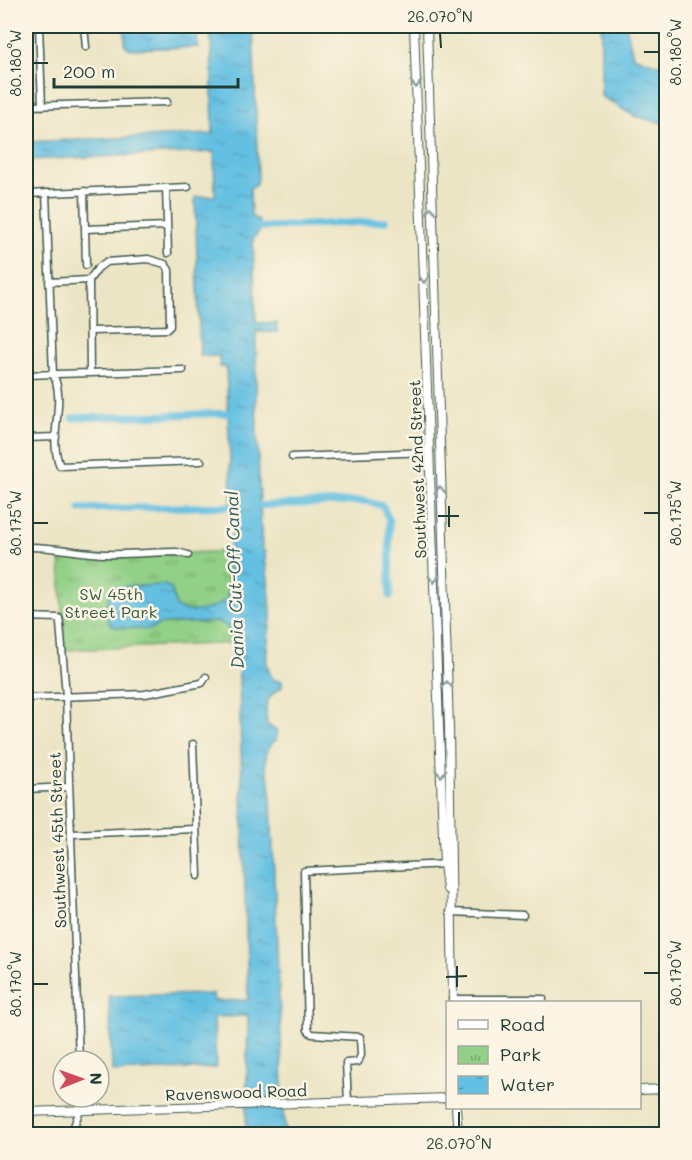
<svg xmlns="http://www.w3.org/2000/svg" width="692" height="1160" font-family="Mali,sans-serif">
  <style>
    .park { fill: url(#park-tufts); stroke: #58865d; stroke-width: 1.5 }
    .water { fill: url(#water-ripples); stroke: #427e8b; stroke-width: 1.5 }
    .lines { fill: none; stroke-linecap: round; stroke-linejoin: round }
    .canal { stroke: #64c0e2; stroke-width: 7 }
    .minor-casing { stroke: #3e564a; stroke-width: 9 }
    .tertiary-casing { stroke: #3e564a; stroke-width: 10 }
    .minor { stroke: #fff; stroke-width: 6 }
    .tertiary { stroke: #fff; stroke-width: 8 }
    .oneway { stroke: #8f9e9a }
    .ticks { fill: none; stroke: #1f3d34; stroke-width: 2 }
    .labels { text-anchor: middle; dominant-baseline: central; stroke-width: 5; stroke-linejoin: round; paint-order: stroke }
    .street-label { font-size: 16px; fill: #1f3d34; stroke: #fcf5e5 }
    .park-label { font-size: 16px; fill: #365a44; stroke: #fcf5e5 }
    .water-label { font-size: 18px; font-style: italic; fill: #305e60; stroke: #fcf5e5 }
    .neatline { fill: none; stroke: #1f3d34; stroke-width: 2 }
    .ticks-label { font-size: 15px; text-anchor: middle; fill: #1f3d34 }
  </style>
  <defs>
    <pattern id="park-tufts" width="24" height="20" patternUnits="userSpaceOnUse" patternTransform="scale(1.5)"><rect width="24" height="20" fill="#91d086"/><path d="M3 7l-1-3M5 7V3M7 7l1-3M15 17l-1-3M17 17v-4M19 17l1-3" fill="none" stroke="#76aa6e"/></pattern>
    <pattern id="water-ripples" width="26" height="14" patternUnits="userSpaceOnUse" patternTransform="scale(1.5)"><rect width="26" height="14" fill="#64c0e2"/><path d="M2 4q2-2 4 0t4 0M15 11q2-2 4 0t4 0" fill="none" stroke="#529db8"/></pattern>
  </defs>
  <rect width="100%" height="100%" fill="#fcf5e5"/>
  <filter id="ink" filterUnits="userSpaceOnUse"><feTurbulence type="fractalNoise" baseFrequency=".0167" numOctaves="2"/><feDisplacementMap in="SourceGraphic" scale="12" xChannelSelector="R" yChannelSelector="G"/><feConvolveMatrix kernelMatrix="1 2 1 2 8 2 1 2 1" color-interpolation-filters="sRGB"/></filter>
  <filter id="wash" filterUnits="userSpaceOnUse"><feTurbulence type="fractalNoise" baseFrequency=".008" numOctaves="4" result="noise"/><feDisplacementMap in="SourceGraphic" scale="24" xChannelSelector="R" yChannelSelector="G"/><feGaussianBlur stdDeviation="1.35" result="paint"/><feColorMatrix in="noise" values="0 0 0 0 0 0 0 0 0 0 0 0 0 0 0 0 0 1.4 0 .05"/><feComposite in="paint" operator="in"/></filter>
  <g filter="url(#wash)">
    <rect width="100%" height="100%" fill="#ece5c5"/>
    <path class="park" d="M235,551L237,643L64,650L60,558Z"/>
    <path class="water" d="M125,26H253L258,179L255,186L250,187L251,216L259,221V232L253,239L256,323H277V332H256V404L262,551H265C266,572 271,595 271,616C270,636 260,663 274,680L282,681V687C264,697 265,706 267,725L278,731L276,740C263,748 264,768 270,781L285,1134H246L248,1016L214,1017L216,1068L112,1072L109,996L213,994L214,1001L248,1000L238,645L226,626L220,622L160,624L149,630L116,627L109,623C104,610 107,599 114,587L165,585L171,588L176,607C191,616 217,609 228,597L230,537L233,534L226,367H220L219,356H200L195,197L215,196L214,152L26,160V142L213,134L211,35H197L198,47L130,49L125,45Z
      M601,26H626L633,56L661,66L666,63V124L634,116L601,96Z"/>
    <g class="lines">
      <path class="canal" d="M251,228L386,221
        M73,418L235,413
        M251,506L365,501L383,506L389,520L390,596
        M80,509L240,506"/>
    </g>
  </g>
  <g filter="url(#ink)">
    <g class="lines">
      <g class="minor-casing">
        <path id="minor" d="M39,26L42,106
          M84,26L86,47
          M26,106L167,102
          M166,188L168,253
          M84,191L86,265
          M46,193L53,374C67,402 47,437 60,466L201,461
          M26,194L188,187
          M85,229L167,226
          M49,282L89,280
          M90,373L89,280L98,268L106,262L148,259L165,264L169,270L170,326L167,329L91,331
          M26,375L183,370
          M26,438L56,437
          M292,457L430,452
          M26,547C53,546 78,553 106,554C129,555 154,552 177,552L188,555
          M26,617L59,618L60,623L66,696L79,1061
          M26,698L145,694L202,683L206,677
          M193,744L198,876
          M26,789L69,787
          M71,834L195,829
          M450,912L523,915
          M452,999H543
          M348,1101L346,1063L358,1062L361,1055L360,1037L312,1034L308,1030L304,871L448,864
          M71,1134L80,1110V1097"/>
      </g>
      <g class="tertiary-casing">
        <path id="tertiary" d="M414,26L444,864L447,889
          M427,26L449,729L453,1002
          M640,1090L666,1089
          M456,1108L458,1134
          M26,1112L448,1098"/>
      </g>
      <use href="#minor" class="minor"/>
      <use href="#tertiary" class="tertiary"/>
    </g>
    <defs><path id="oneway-chevron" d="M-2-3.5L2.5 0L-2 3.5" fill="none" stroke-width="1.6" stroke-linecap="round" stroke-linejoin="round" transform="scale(1.5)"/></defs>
    <g class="oneway">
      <use href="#oneway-chevron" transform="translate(416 84) rotate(87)"/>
      <use href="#oneway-chevron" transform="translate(431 211) rotate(-92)"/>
      <use href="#oneway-chevron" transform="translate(424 279) rotate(88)"/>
      <use href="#oneway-chevron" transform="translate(440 490) rotate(-92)"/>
      <use href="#oneway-chevron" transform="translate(434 579) rotate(88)"/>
      <use href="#oneway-chevron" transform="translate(447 685) rotate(-93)"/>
      <use href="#oneway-chevron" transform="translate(441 773) rotate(88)"/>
    </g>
  </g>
  <path class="ticks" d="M440,33L441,48M644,52H659M33,63H48M449,506V527M644,513H659M438,516H459M33,523H48M457,966V987M644,973H659M446,977L467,976M33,984H48M459,1112V1127"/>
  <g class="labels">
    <g class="street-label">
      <text transform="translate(417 469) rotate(-92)">Southwest 42nd Street</text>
      <text transform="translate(57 840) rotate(-92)">Southwest 45th Street</text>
      <text transform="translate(236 1092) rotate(-2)">Ravenswood Road</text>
    </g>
    <g class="park-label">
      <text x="111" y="593">SW 45th<tspan x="111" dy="18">Street Park</tspan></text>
    </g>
    <g class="water-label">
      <text transform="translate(234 580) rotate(-92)">Dania Cut-Off Canal</text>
    </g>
  </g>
  <rect width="692" height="1160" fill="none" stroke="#fcf5e5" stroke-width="66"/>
  <rect x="446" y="1001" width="195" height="108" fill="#fcf5e5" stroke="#a4ab9e" stroke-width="1.5"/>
  <rect x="458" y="1020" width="30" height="9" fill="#ffffff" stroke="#a4ab9e" stroke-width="1.5"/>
  <text x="500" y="1031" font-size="18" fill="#1f3d34">Road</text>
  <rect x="458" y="1046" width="30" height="18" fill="url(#park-tufts)" stroke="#a4ab9e" stroke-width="1.5"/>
  <text x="500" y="1061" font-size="18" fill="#1f3d34">Park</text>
  <rect x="458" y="1076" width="30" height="18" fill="url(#water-ripples)" stroke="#a4ab9e" stroke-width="1.5"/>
  <text x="500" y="1091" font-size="18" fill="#1f3d34">Water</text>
  <g transform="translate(81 1079) rotate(89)"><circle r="28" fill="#fcf5e5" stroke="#a4ab9e" stroke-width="1.5"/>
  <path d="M0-4.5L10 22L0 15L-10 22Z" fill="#d1495b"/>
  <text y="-9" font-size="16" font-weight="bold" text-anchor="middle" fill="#1f3d34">N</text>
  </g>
  <path d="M54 78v9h184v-9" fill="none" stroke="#1f3d34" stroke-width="3"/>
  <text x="63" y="78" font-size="18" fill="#1f3d34" stroke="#fcf5e5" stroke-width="4.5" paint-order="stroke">200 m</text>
  <rect x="33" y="33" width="626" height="1094" class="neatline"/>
  <g class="ticks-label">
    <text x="440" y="22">26.070°N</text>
    <text transform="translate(676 52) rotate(-90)" y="5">80.180°W</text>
    <text transform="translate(16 63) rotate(-90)" y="5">80.180°W</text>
    <text transform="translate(676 513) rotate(-90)" y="5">80.175°W</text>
    <text transform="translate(16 523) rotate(-90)" y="5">80.175°W</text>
    <text transform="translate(676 973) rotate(-90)" y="5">80.170°W</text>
    <text transform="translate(16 984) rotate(-90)" y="5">80.170°W</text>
    <text x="459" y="1149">26.070°N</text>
  </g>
</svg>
